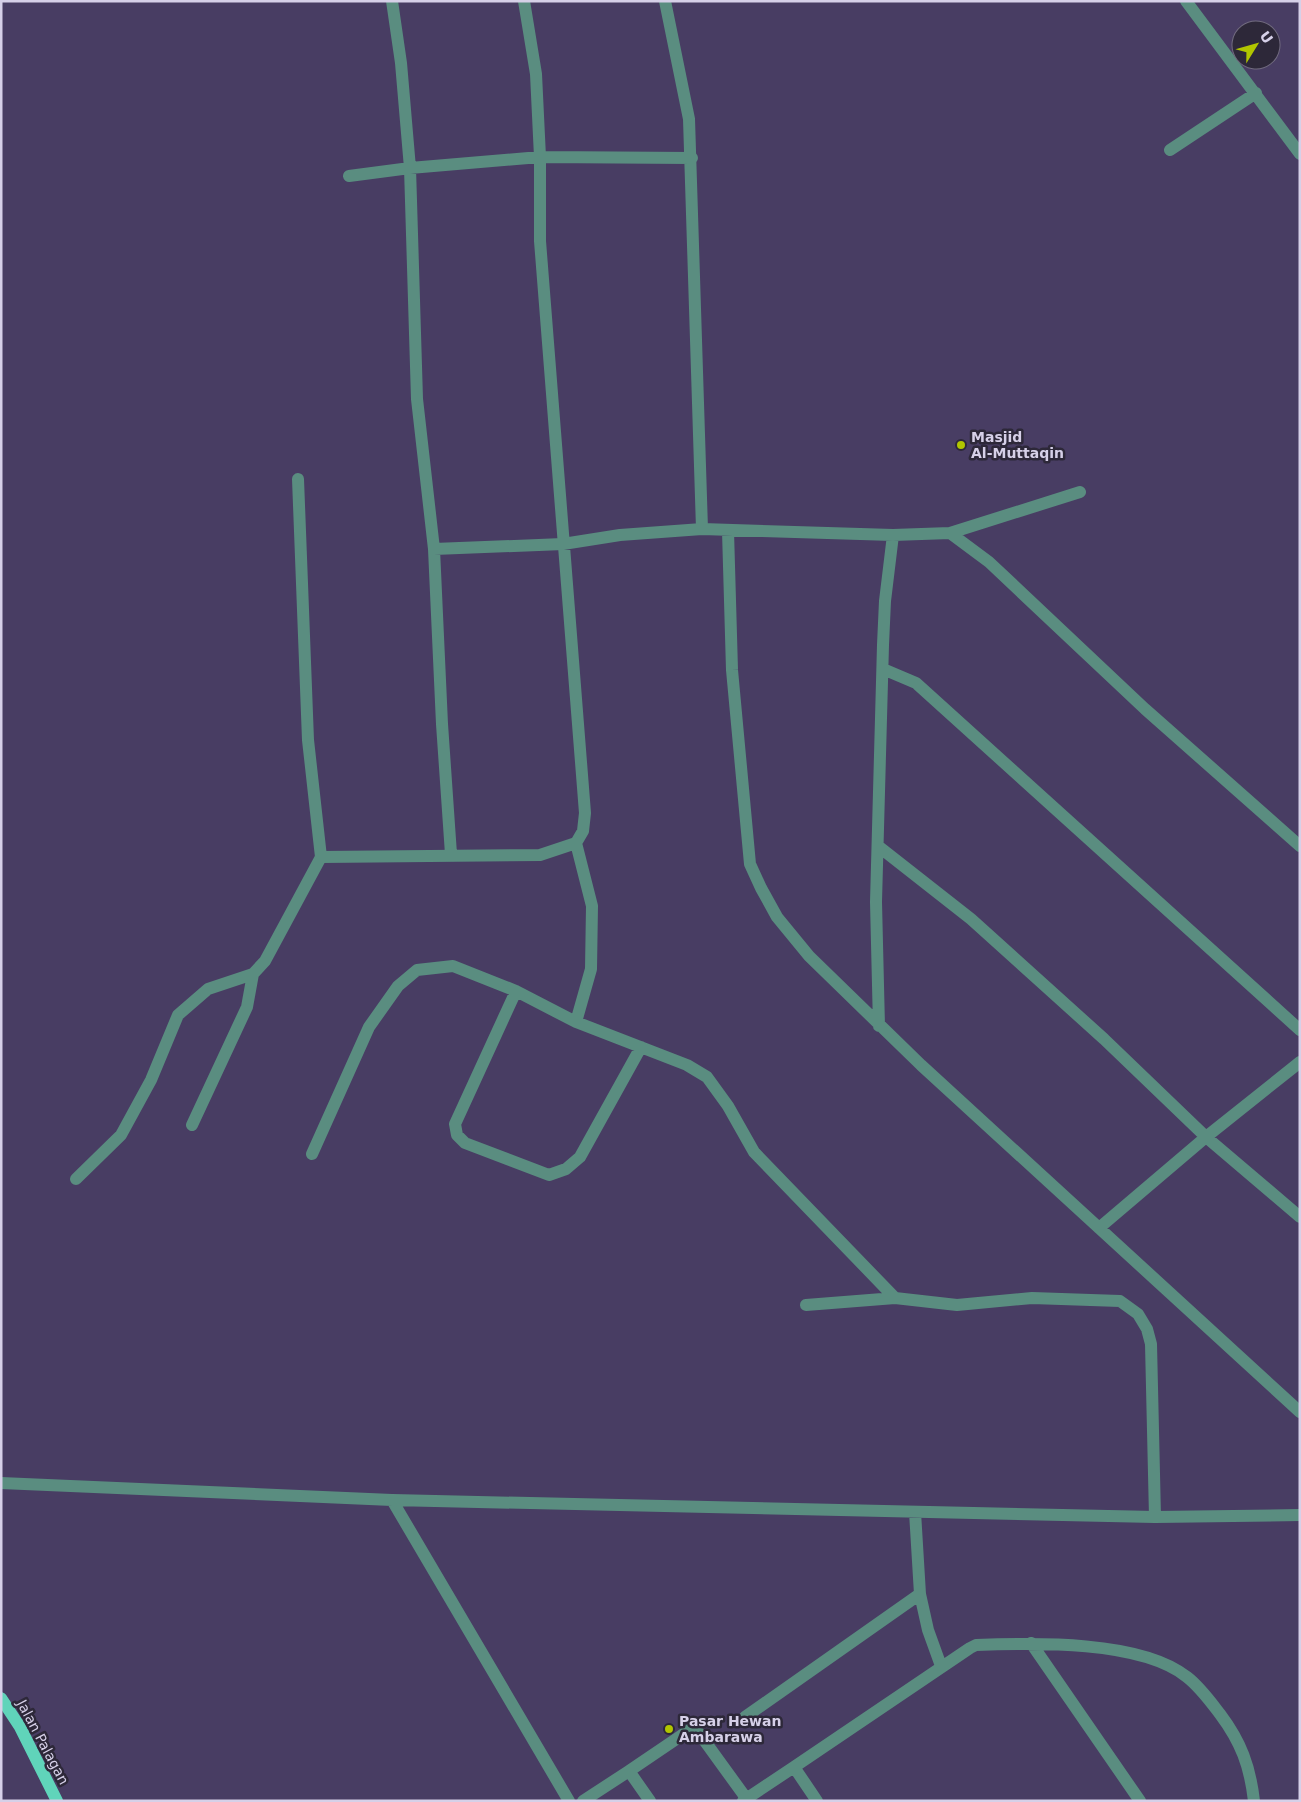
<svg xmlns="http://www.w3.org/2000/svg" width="1301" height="1802" font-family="'DejaVu Sans',sans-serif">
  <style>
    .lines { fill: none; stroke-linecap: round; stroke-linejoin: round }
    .minor { stroke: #5a8d80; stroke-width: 12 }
    .major { stroke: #60d4ba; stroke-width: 12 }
    .poi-dot { fill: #b1c500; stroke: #2d2839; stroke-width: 2 }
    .labels { text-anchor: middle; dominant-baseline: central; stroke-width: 5; stroke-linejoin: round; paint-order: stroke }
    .poi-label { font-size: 14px; font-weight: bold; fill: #d6d0e8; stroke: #2d2839; text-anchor: start }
    .street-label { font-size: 14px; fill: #d6d0e8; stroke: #2d2839 }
  </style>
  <rect width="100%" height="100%" fill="#483d63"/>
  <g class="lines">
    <path class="minor" d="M392,1L401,63L410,168L417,399L434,549L442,724L451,854
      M665,1L689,119L702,529
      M1186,1L1300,154
      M1170,150L1256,93
      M349,176L410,168L540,157L692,158
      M728,531L732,670L750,864L761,888L777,917L809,956L921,1065L1300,1412
      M950,533L1080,492
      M434,549L563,544L620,535L702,529L893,535L950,533L989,562L1145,709L1300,846
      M883,669L916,683L1300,1030
      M878,846L971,919L1104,1039L1206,1137L1300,1217
      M321,857L540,855L576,843L583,831L585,813L540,241V157L536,74L524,1
      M516,991L455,1124L457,1135L465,1143L549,1175L566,1169L580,1157L641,1047
      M576,1022L591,969L592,906L576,843
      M879,1026L876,902L883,645L885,601L893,535
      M192,1125L247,1007L253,974
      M312,1154L369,1027L398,986L417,970L453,966L516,991L576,1022L687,1065L707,1077L728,1106L754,1152L895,1298L957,1305L1032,1298L1120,1301L1138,1314L1147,1329L1151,1344L1155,1517
      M76,1179L121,1135L151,1080L178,1015L208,989L253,974L265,961L321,857L308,740L298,479
      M1099,1228L1206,1137L1300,1062
      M806,1305L895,1298
      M1,1483L392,1500L1155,1517L1300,1515
      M392,1500L569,1801
      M915,1512L920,1594L928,1630L941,1666
      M1031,1643L1140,1801
      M745,1717L920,1594
      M794,1767L970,1648L976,1645C1034,1643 1141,1640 1187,1677C1200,1687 1210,1701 1220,1714C1241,1742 1250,1766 1254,1801
      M629,1771L691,1729H696L746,1798
      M583,1801L629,1771L650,1801
      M743,1801L794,1767L817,1801"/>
    <path class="major" d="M1,1698L20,1727L57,1801"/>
  </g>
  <g class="poi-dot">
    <circle cx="961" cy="445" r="5"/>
    <circle cx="669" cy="1729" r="5"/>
  </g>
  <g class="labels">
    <g class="poi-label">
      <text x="971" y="437">Masjid<tspan x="971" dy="16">Al-Muttaqin</tspan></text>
      <text x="679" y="1721">Pasar Hewan<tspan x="679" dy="16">Ambarawa</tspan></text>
    </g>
    <g class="street-label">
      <text transform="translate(43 1742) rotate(62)">Jalan Palagan</text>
    </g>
  </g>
  <rect width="1301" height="1802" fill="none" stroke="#d6d0e8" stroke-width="5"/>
  <g transform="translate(1256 45) rotate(53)"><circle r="24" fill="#2d2839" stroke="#716b7f"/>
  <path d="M0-4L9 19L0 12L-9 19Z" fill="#b1c500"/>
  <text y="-8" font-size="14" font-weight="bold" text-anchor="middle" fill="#d6d0e8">U</text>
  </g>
</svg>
